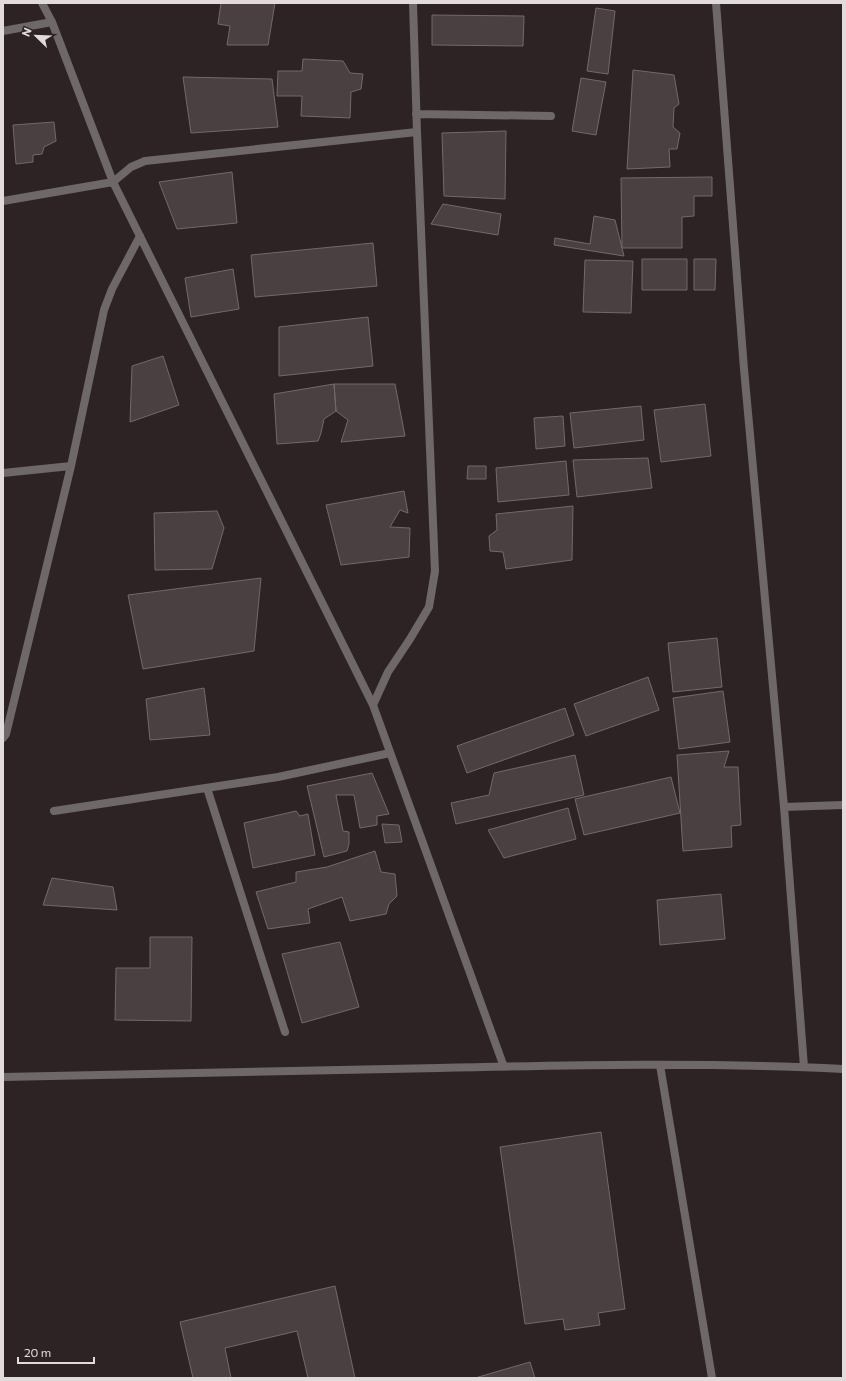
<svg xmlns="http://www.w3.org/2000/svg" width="846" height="1381" font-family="Commissioner,sans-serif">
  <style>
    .building { fill: #4b4041; stroke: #746869 }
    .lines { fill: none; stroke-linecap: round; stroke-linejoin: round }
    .minor { stroke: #6e6869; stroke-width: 8 }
  </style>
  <rect width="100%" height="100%" fill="#2d2325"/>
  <path class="building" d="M221,3H275L268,45H227L230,26L218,24Z
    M596,8L615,11L608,74L587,71Z
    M432,15L524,16L523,46L432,45Z
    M303,59L343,61L350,73L363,74L361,89L351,92L350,118L301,116L302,96H277L278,71H302Z
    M633,70L674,75L679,104L674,108L673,127L680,133L677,149H669L670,167L627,169Z
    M183,77L272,79L278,127L191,133Z
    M581,78L606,82L596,135L572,131Z
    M54,122L56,141L44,147L42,154L33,155V162L16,164L13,125Z
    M506,131L505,199L444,196L442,133Z
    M232,172L237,223L177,229L159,182Z
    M712,177V196H694V216L682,217V248H622L621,178Z
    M443,204L501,214L498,235L431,224Z
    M594,216L615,220L624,256L554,245L555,238L590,244Z
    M373,243L377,286L255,297L251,255Z
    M642,259H687V290H642Z
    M694,259H716L715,290H694Z
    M585,260L633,261L631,313L583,312Z
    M233,269L239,309L191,317L185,278Z
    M368,317L373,366L279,376V327Z
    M163,356L179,405L130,422L132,366Z
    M334,384L336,411L324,419L321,433L318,441L277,444L274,394Z
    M334,384H395L405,436L341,442L348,420L336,411Z
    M705,404L711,456L661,462L654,410Z
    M641,406L644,440L574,448L570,413Z
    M563,416L565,446L536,449L534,418Z
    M648,458L652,488L577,497L573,460Z
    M566,461L569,495L498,502L496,468Z
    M468,466H486V479H467Z
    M404,491L408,513L400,510L390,527L410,528L409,557L341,565L326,505Z
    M573,506L572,560L506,569L503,552L490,551L489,536L497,530L496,514Z
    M217,511L224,528L212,569L155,570L154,513Z
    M261,578L254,651L143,669L128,595Z
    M717,638L722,687L673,692L668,643Z
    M648,677L659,710L586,736L574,704Z
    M204,688L210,735L150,740L146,699Z
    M723,691L730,742L679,749L673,698Z
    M565,708L574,735L467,773L457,746Z
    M729,751L724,767H738L741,825L731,826L732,847L683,851L677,755Z
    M575,755L584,795L456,824L451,803L489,795L494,773Z
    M372,773L389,814L377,816V825L360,828L354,795H336L343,831L349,832V844L347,851L324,857L307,786Z
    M671,777L680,813L584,835L575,799Z
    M568,808L576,839L504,858L488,830Z
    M296,811L300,816L308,814L315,855L253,868L244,823Z
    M382,824L399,825L402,842L385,843Z
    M375,851L381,872L395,874L397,896L389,904L386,914L350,921L342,897L308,909L310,923L268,929L256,892L296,882V872L327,867Z
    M52,878L113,887L117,910L43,905Z
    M721,894L725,939L660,945L657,900Z
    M150,937H192L191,1021L115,1020L116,968H150Z
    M340,942L359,1007L302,1023L282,954Z
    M601,1132L625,1309L598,1313L600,1325L565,1330L563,1319L525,1324L500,1147Z
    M335,1286L355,1378H308L297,1331L225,1348L231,1378H193L180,1322Z
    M530,1362L535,1378H475Z"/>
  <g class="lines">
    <path class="minor" d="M42,3L52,22L113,182L373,705L504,1067
      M716,3L744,369L784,807L804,1067
      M3,31L52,22
      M416,114L551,116
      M3,201L113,182L131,167L145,161L417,132
      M3,473L71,466
      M373,705L388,672L410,639L429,607L435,571L417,132L413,3
      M3,738L6,734L71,466L104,310L112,289L140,236
      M207,788L285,1032
      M784,807L843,805
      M54,811L278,777L390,753
      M660,1065L712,1378
      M3,1077C148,1074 293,1071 438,1068C573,1065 708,1062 843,1069"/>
  </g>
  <rect width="846" height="1381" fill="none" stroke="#e2dbdc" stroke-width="8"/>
  <g transform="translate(36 36) rotate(293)" stroke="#2d2325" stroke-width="3" paint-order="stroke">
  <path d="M0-3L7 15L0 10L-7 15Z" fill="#e2dbdc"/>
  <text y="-6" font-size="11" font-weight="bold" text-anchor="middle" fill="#e2dbdc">N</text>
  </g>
  <path d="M18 1357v6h76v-6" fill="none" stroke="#e2dbdc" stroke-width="2"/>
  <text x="24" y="1357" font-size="12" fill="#e2dbdc" stroke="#2d2325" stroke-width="3" paint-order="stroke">20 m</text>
</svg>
